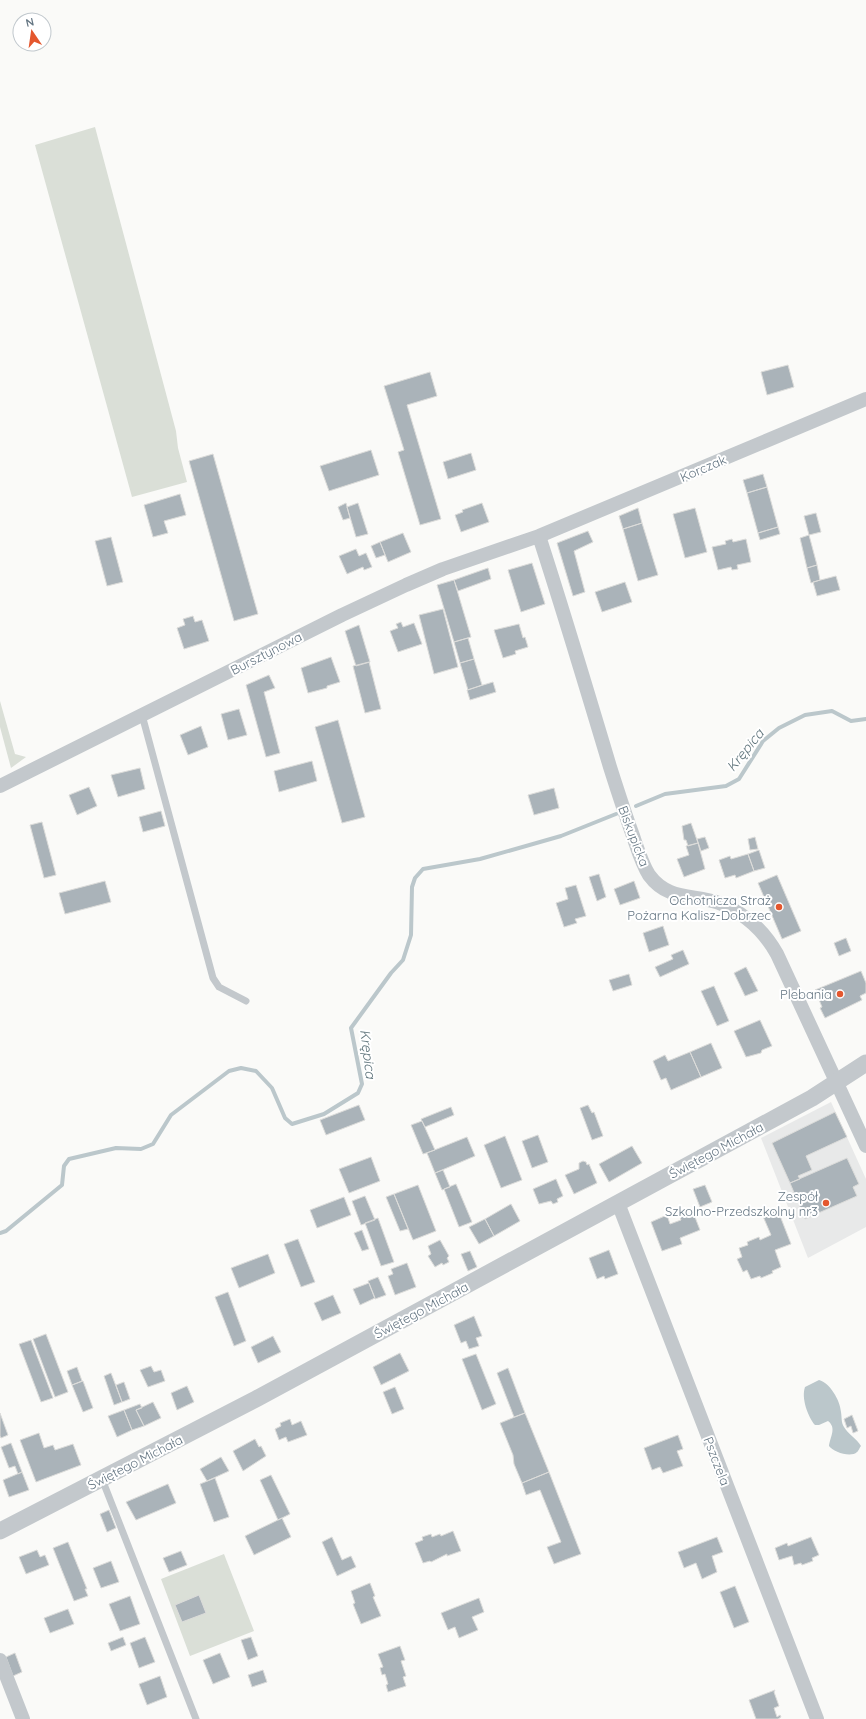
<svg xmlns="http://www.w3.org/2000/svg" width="866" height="1719" font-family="Quicksand,sans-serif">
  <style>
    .built { fill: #e8e9e9 }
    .green { fill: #dadfd7 }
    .water { fill: #bbc7cb }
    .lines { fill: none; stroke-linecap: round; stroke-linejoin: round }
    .stream { stroke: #bbc7cb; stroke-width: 4 }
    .building { fill: #aab3b9; stroke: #dcdcda }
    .service { stroke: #c3c8cc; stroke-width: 7 }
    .minor { stroke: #c3c8cc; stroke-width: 14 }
    .tertiary { stroke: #c3c8cc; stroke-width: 17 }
    .poi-dot { fill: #e4572e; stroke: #fff; stroke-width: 1.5 }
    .labels { text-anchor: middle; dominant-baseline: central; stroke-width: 4; stroke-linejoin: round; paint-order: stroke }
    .street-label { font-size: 13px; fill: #657683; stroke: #fff }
    .poi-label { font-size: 13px; fill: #657683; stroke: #fff; text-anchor: end }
    .water-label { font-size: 14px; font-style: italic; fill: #60757c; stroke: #fff }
  </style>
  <rect width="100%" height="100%" fill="#fafaf8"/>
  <path class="built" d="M831,1102L866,1179V1227L808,1258L761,1138Z"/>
  <path class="green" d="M95,127L176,431L178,448L187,482L132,497L35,145Z
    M0,701L15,754L26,757L11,768L0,727Z
    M224,1554L254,1631L190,1656L161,1579Z"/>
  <path class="water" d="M819,1380C830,1383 840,1400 841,1412C842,1418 841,1422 844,1427C848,1434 857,1439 861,1446C860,1447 858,1452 857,1452C851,1458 833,1452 829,1446C830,1437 837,1428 828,1421L819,1425H815C808,1417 801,1398 805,1387Z"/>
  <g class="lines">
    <path class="stream" d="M636,806L665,794L726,786L739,779L763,741L779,728L805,715L832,711L851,721L866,719
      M0,1233L6,1231L62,1185L64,1166L69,1159L116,1148L141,1149L153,1144L171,1115L229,1071L241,1068L256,1071L272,1088L285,1118L292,1124L324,1114L358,1093L362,1084L351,1028L391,973L403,960L411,935L412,887L415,878L423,869L480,859L561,836L616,814"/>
  </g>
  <path class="building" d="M788,365L794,387L767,395L761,372Z
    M430,372L437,396L407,405L441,519L420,525L398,452L404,450L384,386Z
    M371,450L379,475L329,491L320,466Z
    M471,453L476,470L448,479L443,462Z
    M213,454L258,614L234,621L189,461Z
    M763,474L767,487L747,493L743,480Z
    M767,487L778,527L758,533L747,493Z
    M180,494L186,515L164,521L168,533L153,537L144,505Z
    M346,503L350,518L343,520L338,507Z
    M358,503L368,534L356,537L347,507Z
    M482,503L489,522L461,532L455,515L463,512L462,510Z
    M638,508L642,523L623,529L619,516Z
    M695,508L707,552L685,558L673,514Z
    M816,513L821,532L809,535L804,516Z
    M642,523L658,575L638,581L623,529Z
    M778,527L780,534L760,540L758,533Z
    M588,531L593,542L574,551L585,592L573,596L557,543Z
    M403,533L411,552L388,562L380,542Z
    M809,535L817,565L807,568L800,538Z
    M111,537L123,582L107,586L95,541Z
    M732,539L733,542L746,539L751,562L737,565L738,569L732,570L731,567L718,570L712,547L726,544L725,541Z
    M380,542L385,555L376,558L371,546Z
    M356,549L359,556L366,553L372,567L364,570L363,567L347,574L339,556Z
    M532,563L545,604L521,612L508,570Z
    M817,565L820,580L811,583L807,568Z
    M488,568L491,579L458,591L454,580Z
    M836,576L840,590L817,596L813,582Z
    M454,580L471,637L454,642L437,585Z
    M625,582L632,602L602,612L595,592Z
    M443,609L458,667L434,674L419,615Z
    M193,616L195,622L202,620L209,641L184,649L177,628L185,625L183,619Z
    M401,622L403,627L414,623L422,644L398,652L390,631L398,628L396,624Z
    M519,624L523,638L525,637L528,647L515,651L516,654L503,658L494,630Z
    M359,625L370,662L356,666L345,631Z
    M468,638L474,659L460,663L454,642Z
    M331,657L340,682L327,686V688L308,693L301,668Z
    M474,659L482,685L468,690L460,663Z
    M369,662L381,709L365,713L353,666Z
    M269,675L275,688L264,692L280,753L266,757L246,685Z
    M493,682L496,692L470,700L467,690Z
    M239,709L247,735L228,740L221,714Z
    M338,720L365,817L342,823L315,727Z
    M201,726L208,747L188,755L180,735Z
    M312,761L317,781L279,792L274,771Z
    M140,768L145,789L118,797L111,775Z
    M89,787L97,806L77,815L69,795Z
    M554,788L559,808L534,815L528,795Z
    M161,811L165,826L143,832L139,817Z
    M42,822L56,875L44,878L30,825Z
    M691,823L698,843L688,846L686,840H684L682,826Z
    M705,837L709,848L701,851L697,839Z
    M755,837L758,849L750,850L748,839Z
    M698,843L705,869L684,877L677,859L689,855L686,846Z
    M759,850L765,868L754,871L748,854Z
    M748,854L754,871L736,878L735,875L725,878L719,860L730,856L731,859Z
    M599,874L606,897L597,901L589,877Z
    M777,875L801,931L782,939L758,883Z
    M105,881L111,902L65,914L59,893Z
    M634,881L640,898L620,905L614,889Z
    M576,885L586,916L575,919L577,923L564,927L556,903L568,899L565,888Z
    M663,926L669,945L649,952L643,933Z
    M846,938L851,951L839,956L834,943Z
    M683,950L689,964L660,977L655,967L673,959L671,955Z
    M746,967L758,991L745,996L734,973Z
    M861,971L866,983V993L860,996L862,1000L825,1018L820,1008L822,1007L815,990Z
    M629,974L632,985L613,991L609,980Z
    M714,986L729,1021L717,1026L701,991Z
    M760,1020L772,1046L762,1050L761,1053L746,1057L734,1031Z
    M711,1043L722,1068L701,1077L690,1052Z
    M690,1052L701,1077L671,1090L666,1078L661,1080L653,1061L665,1055L668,1061Z
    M359,1105L365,1120L326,1135L320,1120Z
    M588,1105L592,1113L594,1112L603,1136L592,1140L580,1108Z
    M451,1107L454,1115L425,1127L421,1119Z
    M835,1112L847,1137L806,1156L812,1170L798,1176L800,1179L790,1183L772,1143Z
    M422,1121L435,1150L423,1154L411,1125Z
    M538,1135L548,1162L532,1168L522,1141Z
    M505,1136L522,1180L501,1188L484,1145Z
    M467,1137L475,1156L435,1173L427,1153Z
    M632,1146L642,1163L609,1182L599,1164Z
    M371,1157L380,1181L349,1193L339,1169Z
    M847,1158L859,1184L853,1187L857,1196L805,1219L790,1183Z
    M583,1161L586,1162L587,1165L589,1164L597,1183L574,1194L565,1175L579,1169V1163Z
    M443,1170L450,1187L442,1190L435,1173Z
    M556,1179L563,1196L557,1199L558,1202L553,1204L551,1201L539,1204L533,1189Z
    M456,1184L472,1222L459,1227L444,1189Z
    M418,1185L436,1231L413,1240L394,1194Z
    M705,1185L712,1202L700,1207L693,1189Z
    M394,1194L408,1229L400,1231L386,1197Z
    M365,1196L375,1220L361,1225L352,1201Z
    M344,1197L351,1215L317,1228L310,1210Z
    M511,1204L520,1221L494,1236L485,1219Z
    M777,1208L791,1244L775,1250L781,1267L772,1271L773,1273L761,1278L760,1276L751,1279L747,1270L743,1272L737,1259L742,1257L739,1248L748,1245L747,1242L759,1237L760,1240L771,1235L762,1214Z
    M693,1212L700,1230L680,1238L682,1244L662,1251L651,1222L667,1215L670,1224L681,1220L680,1217Z
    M378,1218L394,1262L381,1266L365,1223Z
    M485,1219L494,1236L479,1244L469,1227Z
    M362,1230L369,1249L362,1251L354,1233Z
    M298,1239L315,1282L301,1287L284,1244Z
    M440,1240L449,1256L447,1258L449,1262L443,1265L442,1263L435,1267L428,1256L431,1254L428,1246Z
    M609,1250L618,1274L605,1279L604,1276L597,1279L589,1258Z
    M470,1251L477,1267L468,1271L461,1254Z
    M268,1254L275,1273L239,1288L231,1268Z
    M407,1263L416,1287L395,1295L388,1276L393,1274L391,1269Z
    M378,1277L386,1295L375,1299L368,1281Z
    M369,1283L375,1298L360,1305L353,1289Z
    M228,1292L246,1341L234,1346L215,1297Z
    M333,1295L341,1313L322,1321L314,1303Z
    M474,1316L482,1336L476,1338L479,1346L469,1349L466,1341L461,1343L454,1325Z
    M46,1334L68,1392L55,1397L33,1339Z
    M273,1336L281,1352L258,1363L251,1347Z
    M31,1340L53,1398L41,1402L19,1344Z
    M400,1353L409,1371L381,1385L373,1367Z
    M476,1354L496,1404L482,1410L462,1359Z
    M151,1366L154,1372L161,1370L165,1381L148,1387L140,1370Z
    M77,1367L82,1381L72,1385L67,1371Z
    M508,1368L525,1413L514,1417L497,1373Z
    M111,1373L122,1402L114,1405L104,1376Z
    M83,1381L93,1408L83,1412L72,1385Z
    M124,1382L130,1399L122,1402L116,1385Z
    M187,1386L194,1402L177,1410L171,1393Z
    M395,1387L404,1409L392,1414L383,1392Z
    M153,1402L161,1418L144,1426L136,1410Z
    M140,1404L142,1408L136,1410L144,1426L132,1430L124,1410Z
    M124,1410L132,1430L117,1437L108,1416Z
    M0,1413L8,1435L1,1438L0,1436Z
    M525,1413L549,1472L522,1483L514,1464L513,1455L500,1423Z
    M852,1415L858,1431L853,1433L851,1426L847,1428L844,1419Z
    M290,1419L292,1425L301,1421L307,1435L288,1442L286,1437L279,1440L275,1429L281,1426L280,1423Z
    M39,1433L44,1448L53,1445L55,1450L73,1444L81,1465L36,1482L20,1440Z
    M678,1435L683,1449L677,1451L683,1466L663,1473L660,1467L652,1470L644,1448Z
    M255,1439L259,1447L261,1446L266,1456L243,1471L233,1451Z
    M11,1443L22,1472L18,1474L15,1466L9,1468L1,1447Z
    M221,1457L229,1471L207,1481L200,1469Z
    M22,1472L29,1490L9,1497L3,1480Z
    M549,1472L581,1554L554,1564L547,1547L561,1542L540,1490L526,1495L522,1483Z
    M271,1475L290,1514L278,1520L260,1480Z
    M215,1478L229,1517L214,1522L200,1484Z
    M168,1484L176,1503L136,1520L126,1502Z
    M109,1510L116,1528L107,1532L100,1514Z
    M282,1518L291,1537L254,1555L245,1536Z
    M453,1531L461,1551L447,1556V1554L431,1562L430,1561L423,1563L415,1543L423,1540L422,1537L431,1534L432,1537L440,1534L441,1536Z
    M332,1537L342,1560L351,1556L356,1567L337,1576L322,1542Z
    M717,1537L723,1552L712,1556L717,1572L702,1579L696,1563L684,1568L678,1552Z
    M811,1537L819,1555L812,1558L813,1561L802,1565L801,1563L794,1565L792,1556L779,1560L775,1548L787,1543L788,1546Z
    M68,1542L87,1589H85L88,1596L74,1601L53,1548Z
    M37,1550L40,1557L45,1555L49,1565L26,1574L19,1557Z
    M181,1551L187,1565L169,1572L163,1558Z
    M111,1561L119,1582L101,1588L93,1568Z
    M370,1583L375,1596L373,1597L381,1616L361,1624L353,1604L355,1603L351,1591Z
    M735,1586L749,1622L734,1628L720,1592Z
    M199,1595L206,1613L182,1622L175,1605Z
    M130,1596L140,1624L120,1631L109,1604Z
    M479,1598L484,1612L472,1617L478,1630L459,1638L455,1627L448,1630L441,1613Z
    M68,1609L74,1624L50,1633L44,1618Z
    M123,1637L126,1645L111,1651L108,1643Z
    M145,1637L155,1662L139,1668L130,1643Z
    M251,1637L258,1656L248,1660L241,1640Z
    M400,1646L405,1660L401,1661L406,1676L403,1677L406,1686L388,1692L386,1685L388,1684L385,1674L382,1675L380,1668L383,1667L378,1654Z
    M15,1653L22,1672L13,1676L6,1657Z
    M220,1653L230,1677L213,1684L203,1660Z
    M263,1670L267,1682L252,1687L248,1675Z
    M160,1676L167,1697L147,1705L139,1684Z
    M775,1690L774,1692L779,1706L774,1708L777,1717L780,1715L781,1717L778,1719H756L749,1700Z"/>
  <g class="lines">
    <path class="service" d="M142,715L213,978L219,987L246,1001
      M102,1479L196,1719"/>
    <path class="minor" d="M539,536C564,613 587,690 610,767C617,789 624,811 632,833C637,847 641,862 649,875C668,901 693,894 719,903C745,913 764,931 777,954L866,1146
      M0,786L342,615L406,585L443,569L539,536L866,399
      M618,1203L817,1719
      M0,1660L23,1719"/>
    <path class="tertiary" d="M0,1531L256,1399L777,1117L812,1098L866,1063"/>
  </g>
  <g class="poi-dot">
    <circle cx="779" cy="907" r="4"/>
    <circle cx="840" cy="994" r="4"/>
    <circle cx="826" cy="1203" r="4"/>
  </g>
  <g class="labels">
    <g class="street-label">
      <text transform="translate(703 468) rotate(-23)">Korczak</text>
      <text transform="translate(266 653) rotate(-27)">Bursztynowa</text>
      <text transform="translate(634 836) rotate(69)">Biskupicka</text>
      <text transform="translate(716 1150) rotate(-28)">Świętego Michała</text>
      <text transform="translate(421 1310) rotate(-28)">Świętego Michała</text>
      <text transform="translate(717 1461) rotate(69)">Pszczela</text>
      <text transform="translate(135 1462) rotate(-27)">Świętego Michała</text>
    </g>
    <g class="poi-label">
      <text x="771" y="900">Ochotnicza Straż<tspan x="771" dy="15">Pożarna Kalisz-Dobrzec</tspan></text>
      <text x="832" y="994">Plebania</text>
      <text x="818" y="1196">Zespół<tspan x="818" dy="15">Szkolno-Przedszkolny nr3</tspan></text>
    </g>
    <g class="water-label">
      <text transform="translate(745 750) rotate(-51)">Krępica</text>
      <text transform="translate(368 1054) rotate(83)">Krępica</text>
    </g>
  </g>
  <g transform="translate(32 32) rotate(347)"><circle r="19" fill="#ffffff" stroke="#c1c8cd"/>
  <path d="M0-3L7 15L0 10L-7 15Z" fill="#e4572e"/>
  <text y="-6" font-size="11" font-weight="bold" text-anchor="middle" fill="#657683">N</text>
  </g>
</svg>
